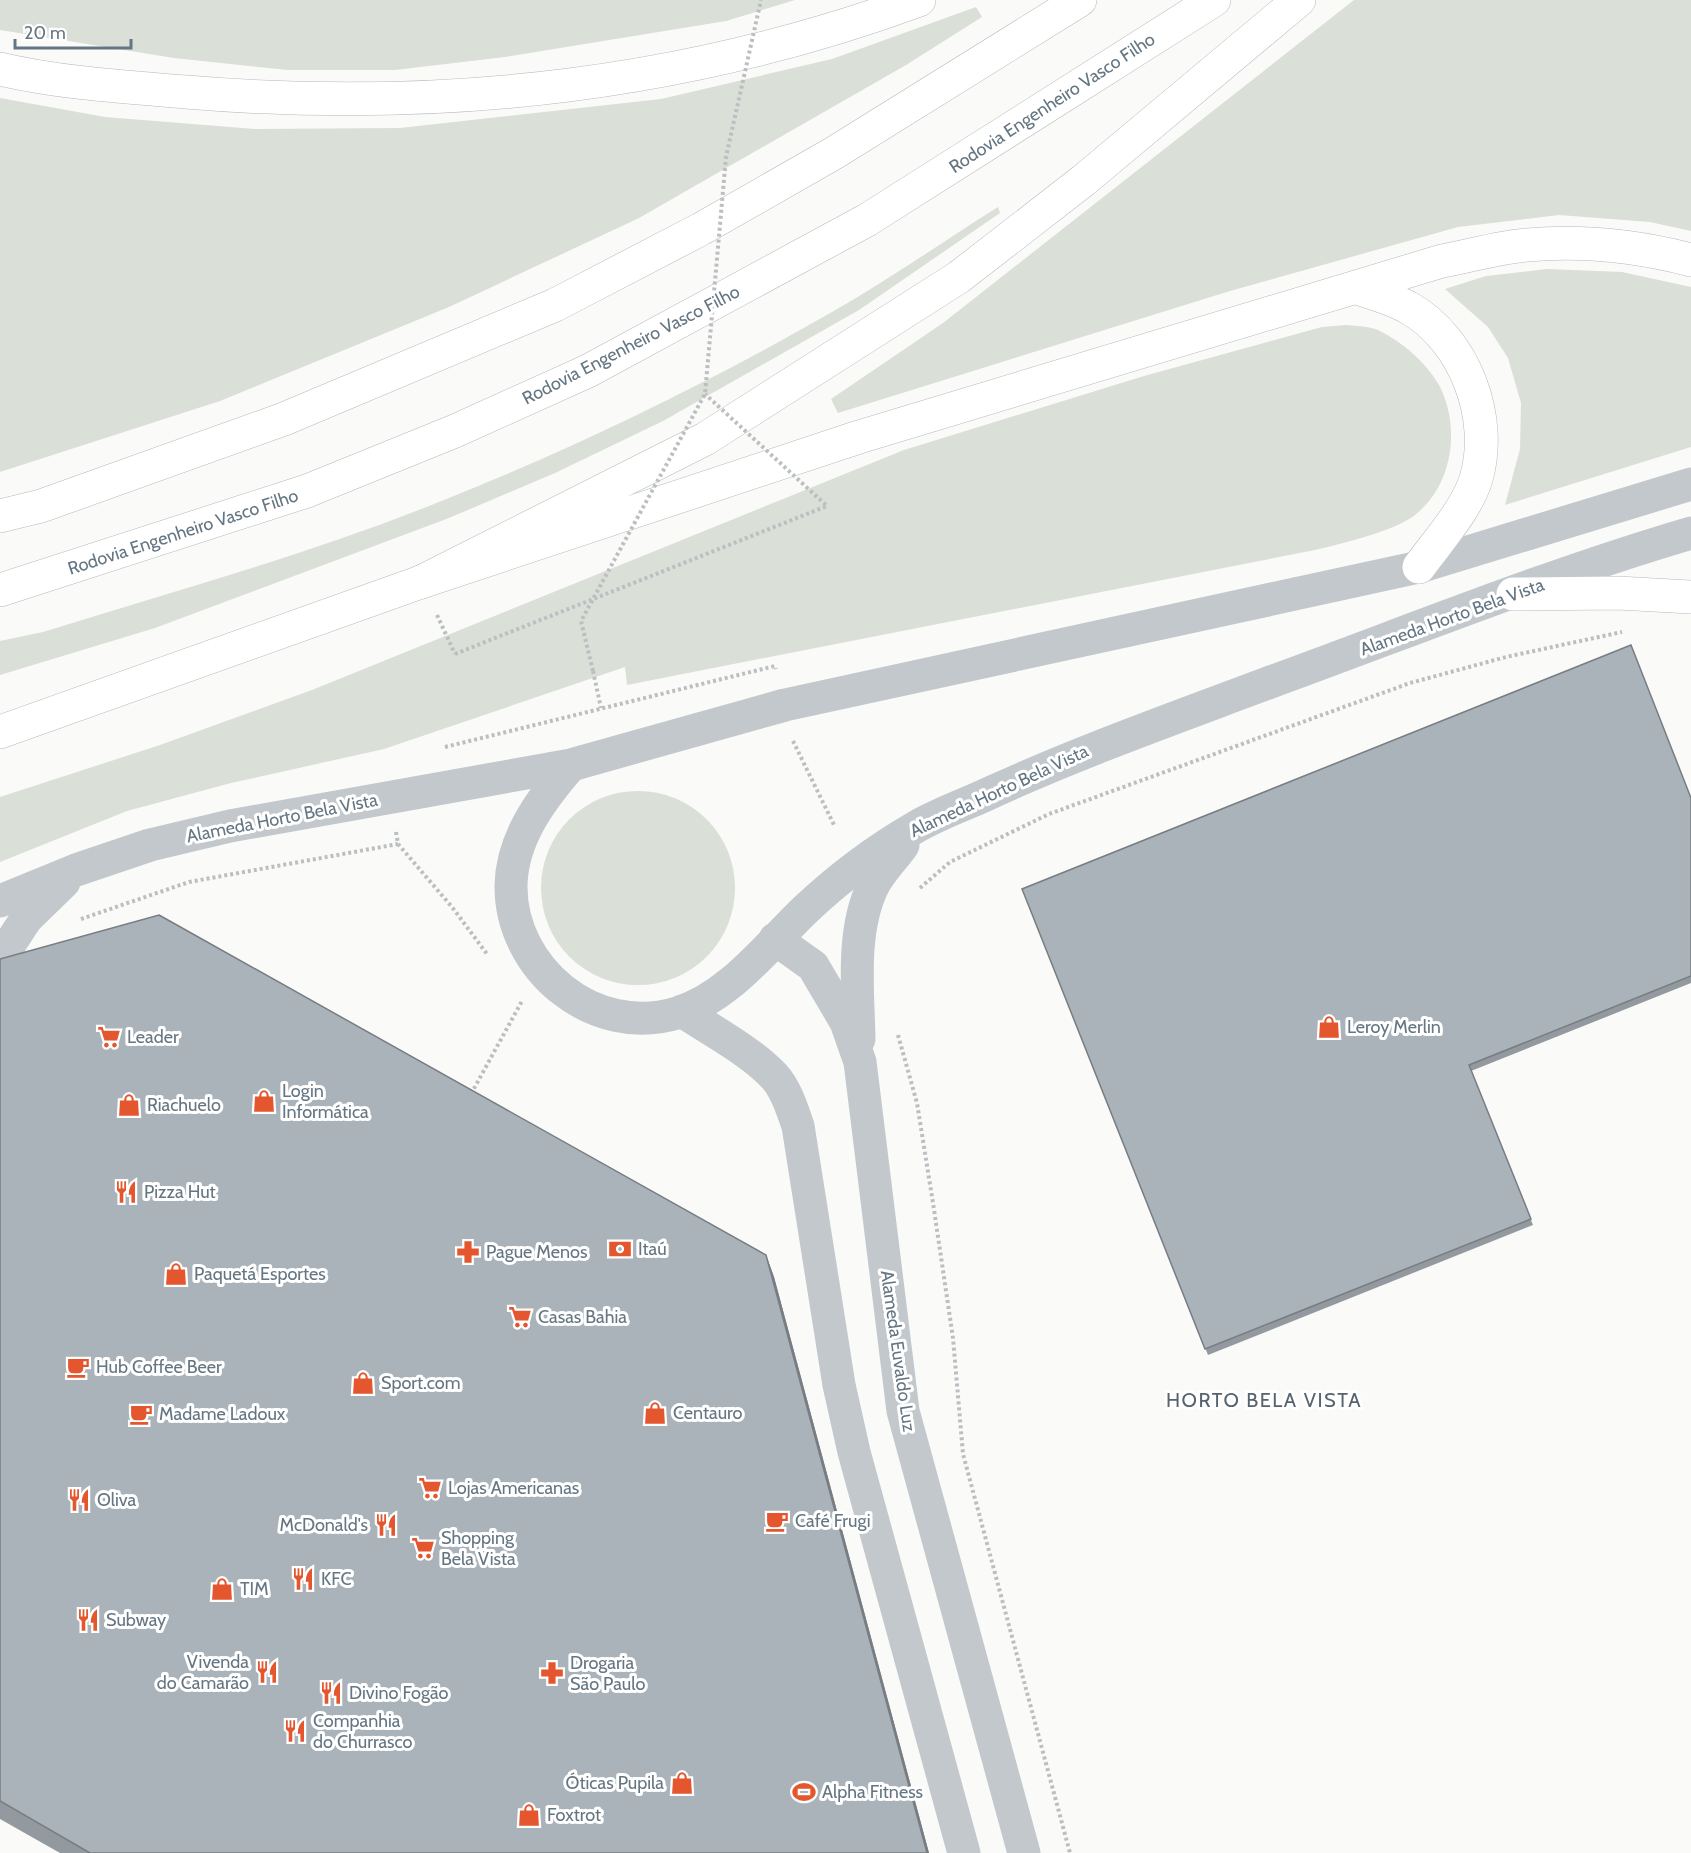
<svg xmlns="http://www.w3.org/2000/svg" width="1691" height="1853" font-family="Cabin,sans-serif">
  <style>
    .green { fill: #dadfd7 }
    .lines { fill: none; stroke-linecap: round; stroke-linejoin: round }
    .major-casing { stroke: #b5babe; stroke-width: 34 }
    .highway-casing { stroke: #b4b9bd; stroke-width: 34 }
    .path { stroke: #bbbfc2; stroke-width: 4; stroke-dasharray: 3 3; stroke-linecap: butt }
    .minor { stroke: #c3c8cc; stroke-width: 33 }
    .major { stroke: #fff; stroke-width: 33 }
    .highway { stroke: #fff; stroke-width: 33 }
    .path-bridge { stroke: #bbbfc2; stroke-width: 4; stroke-dasharray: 3 3; stroke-linecap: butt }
    .wall { fill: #929a9f }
    .shaded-wall { fill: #777d82 }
    .building { fill: #aab3b9; stroke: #777d82; stroke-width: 1.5 }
    .labels { text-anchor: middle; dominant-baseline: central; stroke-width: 6; stroke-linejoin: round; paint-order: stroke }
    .street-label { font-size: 18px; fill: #657683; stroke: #fff }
    .poi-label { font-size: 18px; fill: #657683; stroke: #fff; text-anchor: start }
    .neighbourhood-label { font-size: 20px; letter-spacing: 1.5px; fill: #57646e; stroke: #fff }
  </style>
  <rect width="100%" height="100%" fill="#fafaf8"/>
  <path class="green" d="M0,0H795L726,21L505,57L395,70H288L174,58L0,30Z
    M1354,0H1691V231L1650,222L1559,215L1458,227L1230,291L838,413L831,399L943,323Z
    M976,7L982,17L906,65L639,218L449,307L220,401L0,472V98L105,117L255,129L400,128L661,99L832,59Z
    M998,207L1000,213L859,310L663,421L555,473L449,518L155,628L0,675V641L43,632C177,590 314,553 444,500C584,444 721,377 851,301C901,271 949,238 998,207Z
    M1547,269L1622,272L1691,287V447L1505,505L1520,449L1521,403L1508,358L1488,327L1445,289L1486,276Z
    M1346,325C1356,326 1369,326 1378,330C1402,342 1425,361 1439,385C1461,427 1453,485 1415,515C1395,531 1340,544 1315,550L627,685L625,667L384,749L231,783L127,811L0,862V797L160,745L312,690L904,450L1144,376L1322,327Z
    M541 888a97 97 0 1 1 194 0a97 97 0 1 1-194 0Z"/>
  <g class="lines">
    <g class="major-casing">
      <path id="major" d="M1358,288C1374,294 1394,299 1409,308C1465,340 1494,418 1476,479C1467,509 1437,542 1419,567
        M1513,594L1618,593L1691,597
        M0,732L421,582L859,437L1442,261C1470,256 1499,247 1527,245C1584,240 1637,246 1691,260"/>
    </g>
    <g class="highway-casing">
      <path id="highway" d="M0,69C60,83 125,87 186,92C437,113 682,87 919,0
        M0,516L41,506L284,419L555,305L701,229L834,153L1080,0
        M421,582L705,439L959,277L1084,180L1299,0
        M0,590L307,491L455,431L588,371L867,220L1214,0"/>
    </g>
    <path class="path" d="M437,615L455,654
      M593,671L601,708
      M793,741L835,827
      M445,747L775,666L776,669
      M396,832L398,844L452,907L487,954
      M920,888L950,862L1049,814L1410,683L1506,657L1622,632
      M81,919L189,882L398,844
      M898,1035L917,1103L933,1203L953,1338L963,1454L1070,1853
      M471,1094L522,1001"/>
    <path class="minor" d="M571,765C542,798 512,838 511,885C510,969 594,1038 677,1013C730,997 768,945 806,909C839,878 876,850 916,827C940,813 967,804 992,792C1082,751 1175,718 1268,683C1408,632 1548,575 1691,533
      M0,901L76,870L150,845L230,826L571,765L785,705L1419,567L1691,484
      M775,939L813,966L846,1022L860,1062L903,1411L1024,1853
      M0,959L26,919L64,882
      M682,1011C712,1031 749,1050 774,1076C786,1089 792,1109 798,1126L839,1385L854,1452L964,1853
      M859,1039C858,991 851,931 873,886C880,872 894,858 903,845"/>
    <use href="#major" class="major"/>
    <use href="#highway" class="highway"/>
    <path class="path-bridge" d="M455,654L827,506L705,394
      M593,671L581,621L705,394L726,157L761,0"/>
  </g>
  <path class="wall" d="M1691,798V983L1471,1071L1533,1225L1208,1355L1022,889Z
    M0,959L766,1255L774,1277L929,1853H60L0,1819Z"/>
  <path class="shaded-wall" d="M766,1255L774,1277L929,1853H927Z"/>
  <path class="building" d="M1631,645L1691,798V976L1469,1065L1531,1219L1205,1349L1022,889Z
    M159,915L766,1255L927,1853H90L0,1801V959Z"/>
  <defs>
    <g id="shop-bare" transform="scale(1.8)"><path d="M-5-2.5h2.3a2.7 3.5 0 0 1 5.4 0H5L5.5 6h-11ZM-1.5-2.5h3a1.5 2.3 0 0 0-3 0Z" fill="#e4572e" stroke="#fff" stroke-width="2.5" paint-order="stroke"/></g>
    <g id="supermarket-bare" transform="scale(1.8)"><path d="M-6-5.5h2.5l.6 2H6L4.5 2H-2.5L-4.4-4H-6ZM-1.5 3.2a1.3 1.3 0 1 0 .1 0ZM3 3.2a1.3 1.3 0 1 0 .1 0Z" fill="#e4572e" stroke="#fff" stroke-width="2.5" paint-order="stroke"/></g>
    <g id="restaurant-bare" transform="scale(1.8)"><path d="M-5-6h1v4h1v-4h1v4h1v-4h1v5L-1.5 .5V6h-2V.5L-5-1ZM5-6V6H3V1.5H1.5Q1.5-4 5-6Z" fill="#e4572e" stroke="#fff" stroke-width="2.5" paint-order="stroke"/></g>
    <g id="bank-bare" transform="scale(1.8)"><path d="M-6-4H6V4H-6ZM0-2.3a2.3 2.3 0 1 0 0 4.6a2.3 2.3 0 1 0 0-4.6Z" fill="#e4572e" stroke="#fff" stroke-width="2.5" paint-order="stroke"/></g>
    <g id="pharmacy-bare" transform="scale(1.8)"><path d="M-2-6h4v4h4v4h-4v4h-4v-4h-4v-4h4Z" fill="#e4572e" stroke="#fff" stroke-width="2.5" paint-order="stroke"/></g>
    <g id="cafe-bare" transform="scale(1.8)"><path d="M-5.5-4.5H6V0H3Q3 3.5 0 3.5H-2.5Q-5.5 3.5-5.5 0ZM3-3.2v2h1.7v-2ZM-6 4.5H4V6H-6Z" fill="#e4572e" stroke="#fff" stroke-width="2.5" paint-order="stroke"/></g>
    <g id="stadium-bare" transform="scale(1.8)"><path d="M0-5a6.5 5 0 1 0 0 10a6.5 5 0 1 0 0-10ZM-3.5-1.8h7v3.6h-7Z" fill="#e4572e" stroke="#fff" stroke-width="2.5" paint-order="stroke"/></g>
  </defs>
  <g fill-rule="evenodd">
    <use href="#shop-bare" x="1329" y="1027"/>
    <use href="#supermarket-bare" x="109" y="1037"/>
    <use href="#shop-bare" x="264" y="1101"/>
    <use href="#shop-bare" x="129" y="1105"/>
    <use href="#restaurant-bare" x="126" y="1192"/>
    <use href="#bank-bare" x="620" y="1249"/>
    <use href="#pharmacy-bare" x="468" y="1252"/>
    <use href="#shop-bare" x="176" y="1274"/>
    <use href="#supermarket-bare" x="520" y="1317"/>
    <use href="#cafe-bare" x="78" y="1367"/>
    <use href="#shop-bare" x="363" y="1383"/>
    <use href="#shop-bare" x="655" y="1413"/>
    <use href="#cafe-bare" x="141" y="1414"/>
    <use href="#supermarket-bare" x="430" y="1488"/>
    <use href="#restaurant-bare" x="79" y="1500"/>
    <use href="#cafe-bare" x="777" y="1521"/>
    <use href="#restaurant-bare" x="386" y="1525"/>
    <use href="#supermarket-bare" x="423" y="1548"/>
    <use href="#restaurant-bare" x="303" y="1579"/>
    <use href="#shop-bare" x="222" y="1589"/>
    <use href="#restaurant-bare" x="88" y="1620"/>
    <use href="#restaurant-bare" x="267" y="1672"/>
    <use href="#pharmacy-bare" x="552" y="1673"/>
    <use href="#restaurant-bare" x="331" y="1693"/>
    <use href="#restaurant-bare" x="295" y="1731"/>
    <use href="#shop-bare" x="682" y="1783"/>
    <use href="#stadium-bare" x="804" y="1792"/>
    <use href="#shop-bare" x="529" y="1815"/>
  </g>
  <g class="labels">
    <g class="street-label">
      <text transform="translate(1052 103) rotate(-33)">Rodovia Engenheiro Vasco Filho</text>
      <text transform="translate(631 345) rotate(-27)">Rodovia Engenheiro Vasco Filho</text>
      <text transform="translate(183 532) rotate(-18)">Rodovia Engenheiro Vasco Filho</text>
      <text transform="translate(1452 617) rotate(-20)">Alameda Horto Bela Vista</text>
      <text transform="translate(999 791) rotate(-25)">Alameda Horto Bela Vista</text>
      <text transform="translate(282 818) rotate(-11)">Alameda Horto Bela Vista</text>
      <text transform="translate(898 1351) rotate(82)">Alameda Euvaldo Luz</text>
    </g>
    <g class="poi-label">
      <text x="1347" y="1027">Leroy Merlin</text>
      <text x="127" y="1037">Leader</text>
      <text x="282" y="1091">Login<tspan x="282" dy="21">Informática</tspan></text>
      <text x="147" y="1105">Riachuelo</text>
      <text x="144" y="1192">Pizza Hut</text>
      <text x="638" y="1249">Itaú</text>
      <text x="486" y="1252">Pague Menos</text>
      <text x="194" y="1274">Paquetá Esportes</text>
      <text x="538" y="1317">Casas Bahia</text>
      <text x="96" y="1367">Hub Coffee Beer</text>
      <text x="381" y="1383">Sport.com</text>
      <text x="673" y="1413">Centauro</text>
      <text x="159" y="1414">Madame Ladoux</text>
      <text x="448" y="1488">Lojas Americanas</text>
      <text x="97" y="1500">Oliva</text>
      <text x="795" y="1521">Café Frugi</text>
      <text x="368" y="1525" text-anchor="end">McDonald's</text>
      <text x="441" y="1538">Shopping<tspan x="441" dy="21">Bela Vista</tspan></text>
      <text x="321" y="1579">KFC</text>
      <text x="240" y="1589">TIM</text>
      <text x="106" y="1620">Subway</text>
      <text x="249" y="1662" text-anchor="end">Vivenda<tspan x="249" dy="21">do Camarão</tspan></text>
      <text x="570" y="1663">Drogaria<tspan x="570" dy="21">São Paulo</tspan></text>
      <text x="349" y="1693">Divino Fogão</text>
      <text x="313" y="1721">Companhia<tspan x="313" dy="21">do Churrasco</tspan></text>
      <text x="664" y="1783" text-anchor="end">Óticas Pupila</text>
      <text x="822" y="1792">Alpha Fitness</text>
      <text x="547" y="1815">Foxtrot</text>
    </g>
    <g class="neighbourhood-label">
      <text x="1264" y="1400">HORTO BELA VISTA</text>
    </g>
  </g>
  <path d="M15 39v9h116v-9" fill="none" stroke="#657683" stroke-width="3"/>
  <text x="24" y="39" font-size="18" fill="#657683" stroke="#ffffff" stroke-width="4.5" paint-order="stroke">20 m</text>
</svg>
